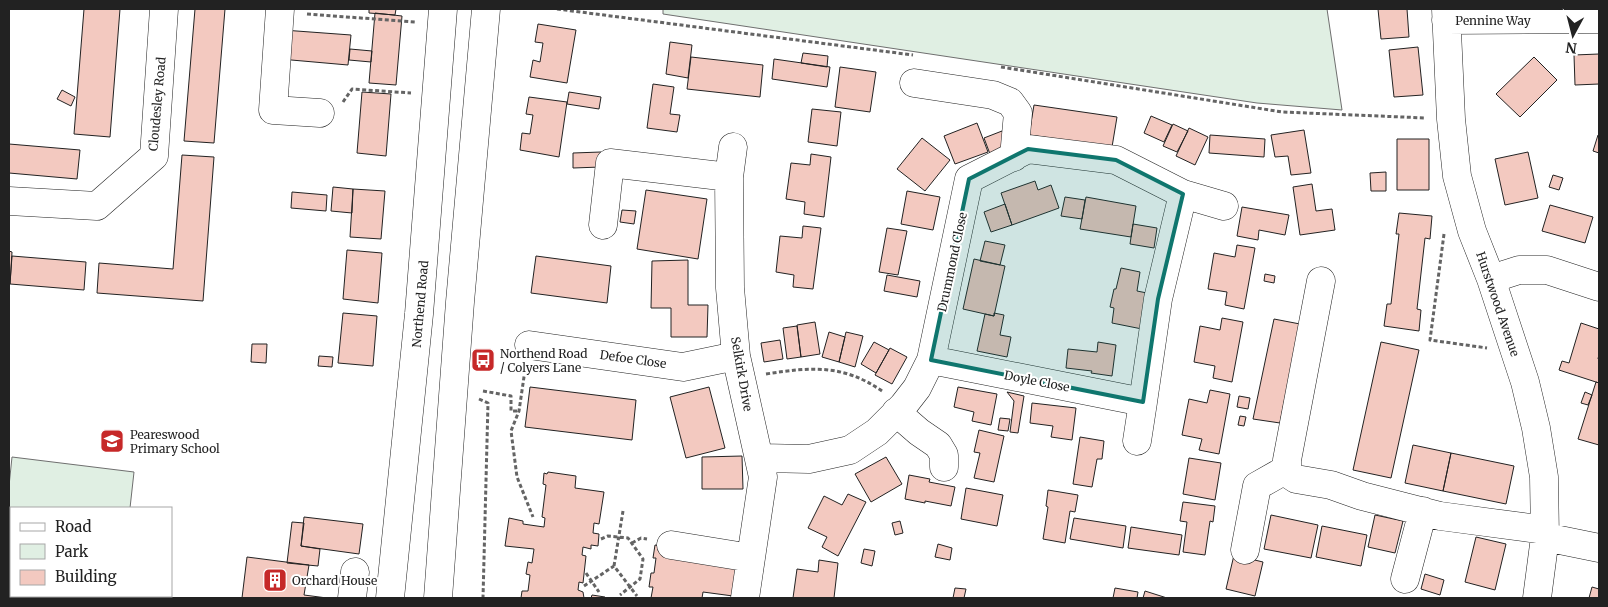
<svg xmlns="http://www.w3.org/2000/svg" width="1608" height="607" font-family="Merriweather,serif">
  <style>
    .green { fill: #e0efe3; stroke: #6f6f6f }
    .building { fill: #f3c9c0; stroke: #222 }
    .lines { fill: none; stroke-linecap: round; stroke-linejoin: round }
    .minor-casing { stroke: #222; stroke-width: 29 }
    .major-casing { stroke: #222; stroke-width: 29 }
    .path { stroke: #646464; stroke-width: 3; stroke-dasharray: 4 2.5; stroke-linecap: butt }
    .minor { stroke: #fff; stroke-width: 28 }
    .major { stroke: #fff; stroke-width: 28 }
    .marked { fill: #0f766e; fill-opacity: 0.2; stroke: #0f766e; stroke-width: 4; stroke-linejoin: round }
    .labels { text-anchor: middle; dominant-baseline: central; stroke-width: 4; stroke-linejoin: round; paint-order: stroke }
    .street-label { font-size: 12px; fill: #222; stroke: #fff }
    .poi-label { font-size: 12px; fill: #222; stroke: #fff; text-anchor: start }
  </style>
  <rect width="100%" height="100%" fill="#fff"/>
  <path class="green" d="M663,9H1327L1342,110L1257,103L663,14Z
    M12,457L134,472L130,508H11V596H120L119,598H9V486Z"/>
  <path class="building" d="M84,9H120L110,137L74,134Z
    M195,9H225L214,143L184,141Z
    M369,9H396L395,15L369,13Z
    M1378,9H1407L1409,37L1381,39Z
    M375,13L402,16L396,85L369,83Z
    M538,24L576,30L567,83L530,77L533,60L540,62L543,43L535,42Z
    M283,30L351,35L348,65L280,59Z
    M670,42L692,45L688,78L666,74Z
    M1418,47L1423,95L1394,97L1389,50Z
    M350,49L372,51L371,62L349,60Z
    M803,53L828,56L827,67L801,63Z
    M1599,54V84L1575,85L1574,55Z
    M691,57L763,65L760,97L687,89Z
    M1534,57L1557,80L1520,117L1496,94Z
    M774,59L830,67L827,87L772,79Z
    M840,67L876,72L870,112L835,107Z
    M653,84L674,87L670,114L680,115L677,132L647,128Z
    M62,90L75,97L71,106L57,99Z
    M362,92L391,94L386,156L357,153Z
    M569,92L601,97L599,109L567,104Z
    M529,97L567,102L559,157L520,150L522,133L530,134L533,115L526,114Z
    M1034,105L1117,117L1112,147L1029,135Z
    M812,109L841,112L837,146L808,142Z
    M1151,116L1172,125L1164,142L1144,133Z
    M977,123L988,152L955,164L944,136Z
    M1173,124L1188,131L1177,152L1163,146Z
    M1189,128L1208,137L1195,165L1176,156Z
    M1304,130L1311,173L1291,175L1288,156L1275,157L1271,135Z
    M1002,131L1008,147L990,154L984,138Z
    M1210,135L1265,139L1264,157L1209,153Z
    M1598,135H1599V153L1593,151Z
    M922,138L950,160L925,191L897,169Z
    M1397,139H1429V190H1397Z
    M9,144L80,150L77,179L9,173Z
    M601,152V167L573,168V153Z
    M1528,152L1538,198L1505,205L1495,159Z
    M811,154L831,157L824,217L804,214L805,202L786,199L791,163L810,165Z
    M182,155L214,157L203,301L97,293L99,263L173,269Z
    M1386,172V191H1371L1370,173Z
    M1553,175L1563,178L1559,190L1549,187Z
    M1035,181L1038,190L1051,185L1059,208L1012,225L1001,193Z
    M1312,184L1316,211L1332,209L1335,230L1300,235L1293,187Z
    M333,187L353,189L352,213L331,211Z
    M353,189L385,191L381,239L350,237Z
    M646,190L707,199L698,259L637,249Z
    M907,191L940,197L933,230L901,224Z
    M292,192L327,195L326,211L291,208Z
    M1065,197L1085,200L1082,219L1061,216Z
    M1086,197L1136,206L1131,237L1080,229Z
    M1005,204L1012,225L991,232L984,212Z
    M1550,205L1593,217L1585,243L1542,231Z
    M1242,207L1289,215L1285,235L1259,230L1258,240L1237,236Z
    M622,210L636,211L634,224L620,222Z
    M1399,213L1432,216L1430,239L1425,238L1417,309L1421,310L1419,331L1384,326L1387,304H1391L1399,234H1396Z
    M1133,224L1157,228L1154,248L1130,244Z
    M803,226L821,228L813,289L793,287L794,275L776,272L780,236L802,238Z
    M887,228L907,231L898,275L879,272Z
    M985,241L1005,245L1000,265L980,261Z
    M1237,245L1255,248L1244,309L1225,305L1227,292L1208,289L1214,253L1235,257Z
    M347,250L382,253L378,303L343,299Z
    M9,251L12,252L10,284H9Z
    M12,256L86,262L84,290L10,284Z
    M536,256L611,266L607,303L531,293Z
    M974,259L1005,266L994,316L963,309Z
    M688,260V305H708L707,337H671V308H651L652,261Z
    M1121,268L1140,272L1137,291L1147,293L1142,329L1112,323L1114,308L1110,307L1114,289H1116Z
    M1265,274L1275,276L1274,283L1264,281Z
    M887,275L920,281L917,297L884,291Z
    M343,313L377,316L373,366L338,363Z
    M994,313L1004,315L1000,335L1011,337L1007,357L977,351L985,314L994,316Z
    M1222,318L1243,322L1232,382L1213,378L1215,366L1194,362L1200,326L1220,330Z
    M1274,319L1300,324L1280,423L1253,419Z
    M815,322L820,354L801,357L797,325Z
    M1581,323L1599,329V354L1598,359H1599V383L1559,370L1562,361L1569,363Z
    M797,326L801,357L787,359L783,328Z
    M829,332L845,337L839,362L822,357Z
    M846,332L863,336L855,367L839,362Z
    M780,340L783,359L764,362L761,343Z
    M874,342L889,350L876,373L861,364Z
    M1098,342L1116,345L1112,376L1091,373L1092,371L1066,368L1068,349L1097,352Z
    M1381,342L1419,350L1391,478L1353,470Z
    M252,344H267L266,363L251,362Z
    M890,348L907,357L892,384L875,375Z
    M319,356L333,357L332,367L318,366Z
    M1596,382L1599,383V445L1578,439Z
    M530,387L636,400L632,440L525,427Z
    M709,387L725,448L686,458L670,397Z
    M958,387L997,394L991,425L972,421L974,412L954,407Z
    M1210,390L1230,394L1219,454L1199,450L1202,439L1182,435L1189,399L1207,403Z
    M1007,392L1024,396L1018,433L1010,432L1014,401Z
    M1585,392L1592,395L1588,405L1581,403Z
    M1239,396L1250,398L1248,409L1237,407Z
    M1032,403L1076,408L1072,440L1051,437L1053,426L1030,423Z
    M1240,416L1246,417L1244,426L1238,425Z
    M1000,418L1010,419L1008,431L998,430Z
    M979,430L1004,436L994,482L974,478L980,453L974,452Z
    M1080,437L1104,441L1102,459H1097L1092,487L1073,484Z
    M1413,445L1451,453L1443,491L1405,483Z
    M1451,453L1514,466L1506,504L1443,491Z
    M742,456L743,489H702V457Z
    M886,457L902,484L871,502L855,474Z
    M1189,458L1221,463L1215,500L1183,494Z
    M548,472L576,476L575,488L604,492L599,524L594,523L593,533L599,534L598,546L591,545V549L583,547L582,555L586,556L583,583L579,582L578,590L583,592L584,598H521L522,591H528L530,575L526,574L528,562L532,563L534,549L505,546L509,518L523,521V524L544,527L545,518L542,517L546,485L543,484L544,473L547,474Z
    M909,475L930,479L929,482L955,487L951,506L925,501V503L905,499Z
    M966,488L1003,495L997,526L961,519Z
    M1048,490L1078,495L1075,512L1070,511L1065,543L1043,539L1048,507L1046,506Z
    M848,494L866,502L838,556L822,547L827,537L808,528L824,496L842,505Z
    M1183,502L1215,506L1213,522L1210,521L1205,555L1183,552L1187,522L1180,521Z
    M1271,515L1318,525L1311,558L1264,549Z
    M1375,515L1403,521L1395,553L1368,547Z
    M304,517L363,524L359,554L301,546Z
    M1074,518L1126,526L1123,548L1070,539Z
    M900,521L903,533L895,535L892,523Z
    M292,522L304,523L301,546L320,549L318,566L287,563Z
    M1322,526L1367,535L1361,566L1316,557Z
    M1131,527L1182,535L1179,555L1128,548Z
    M1476,537L1506,544L1495,590L1465,582Z
    M938,544L952,548L950,560L935,557Z
    M655,545L682,549L736,567L733,596L703,592L702,598H651L653,587H649L651,573H654L656,558H653Z
    M864,549L875,551L872,566L861,563Z
    M1234,555L1263,562L1255,596L1226,589Z
    M247,557L309,565L304,595L327,598H242Z
    M819,560L838,563L834,598H793L797,569L818,572Z
    M1425,574L1444,580L1440,595L1421,589Z
    M1592,587L1599,589V598H1589Z
    M955,588L966,589L964,598H953Z
    M1115,588L1138,592L1137,598H1113Z
    M1145,591L1167,598H1143Z
    M592,595L605,597L604,598H591Z"/>
  <g class="lines">
    <g class="minor-casing">
      <path id="minor" d="M280,9L273,110L320,113
        M1446,9L1451,119L1457,176L1472,231L1491,279L1525,382L1536,428L1544,477L1545,537L1537,598
        M1446,20L1599,19
        M914,83L993,95L1010,102L1018,113L1014,157
        M733,147L729,177L730,288L736,356L763,477L745,598
        M1183,194L1224,206
        M9,201L97,206L154,156L164,9
        M603,225L610,163L729,177
        M1491,279L1519,270H1547L1599,287
        M1321,281L1287,460V469L1290,475L1296,479L1331,485L1362,496L1440,516L1545,530
        M529,345L683,367L736,356
        M896,412L919,432L938,445L944,455V467
        M1137,441L1143,402
        M759,458L809,459L850,450L877,432L903,406L917,388L931,360L969,179L1028,149L1116,160L1183,194L1158,299L1143,402L931,360
        M1545,537L1599,548
        M671,545L751,558
        M1245,550L1257,486L1287,469
        M1405,579L1423,511
        M352,598L355,572"/>
    </g>
    <g class="major-casing">
      <path id="major" d="M390,598L419,314L443,9
        M438,598L460,302L486,9"/>
    </g>
    <path class="path" d="M557,9L913,55
      M307,14L415,22
      M1001,67L1282,112L1426,118
      M343,102L352,89L411,93
      M1444,234L1430,340L1487,348
      M525,370L519,411L511,431L517,477L533,517
      M766,374C811,367 843,364 882,391
      M483,391L511,396V411H519
      M479,399L488,403L483,598
      M601,539L608,536L628,538L643,559L640,579L620,595
      M632,543L641,538L647,539
      M614,566L623,511
      M586,573L599,592
      M584,586L614,566L637,596"/>
    <use href="#minor" class="minor"/>
    <use href="#major" class="major"/>
  </g>
  <path class="marked" d="M1028,149L1116,160L1183,194L1158,299L1143,402L931,360L969,179Z"/>
  <defs>
    <g id="bus-square" transform="scale(1.25)"><rect x="-9" y="-9" width="18" height="18" rx="4" fill="#c62828" stroke="#fff"/><path d="M-5-6H5V4H4V6H2V4H-2V6H-4V4H-5ZM-3.5-4V0h7V-4ZM-3.5 1.2v1.5H-2V1.2ZM2 1.2v1.5H3.5V1.2Z" fill="#fff"/></g>
    <g id="school-square" transform="scale(1.25)"><rect x="-9" y="-9" width="18" height="18" rx="4" fill="#c62828" stroke="#fff"/><path d="M0-5L7-2L0 1L-7-2ZM-4 1L0 2.5L4 1V4Q0 6-4 4Z" fill="#fff"/></g>
    <g id="building-square" transform="scale(1.25)"><rect x="-9" y="-9" width="18" height="18" rx="4" fill="#c62828" stroke="#fff"/><path d="M-4-6H4V6H1V3H-1V6H-4ZM-2.5-4.3h1.7v1.8h-1.7ZM.8-4.3h1.7v1.8H.8ZM-2.5-1h1.7V.8h-1.7ZM.8-1h1.7V.8H.8Z" fill="#fff"/></g>
  </defs>
  <g fill-rule="evenodd">
    <use href="#bus-square" x="483" y="360"/>
    <use href="#school-square" x="112" y="441"/>
    <use href="#building-square" x="275" y="580"/>
  </g>
  <g class="labels">
    <g class="street-label">
      <text x="1493" y="20">Pennine Way</text>
      <text transform="translate(157 104) rotate(-85)">Cloudesley Road</text>
      <text transform="translate(952 262) rotate(-78)">Drummond Close</text>
      <text transform="translate(420 304) rotate(-85)">Northend Road</text>
      <text transform="translate(1498 304) rotate(71)">Hurstwood Avenue</text>
      <text transform="translate(633 359) rotate(8)">Defoe Close</text>
      <text transform="translate(742 374) rotate(80)">Selkirk Drive</text>
      <text transform="translate(1037 381) rotate(11)">Doyle Close</text>
    </g>
    <g class="poi-label">
      <text x="500" y="353">Northend Road<tspan x="500" dy="14">/ Colyers Lane</tspan></text>
      <text x="130" y="434">Peareswood<tspan x="130" dy="14">Primary School</tspan></text>
      <text x="292" y="580">Orchard House</text>
    </g>
  </g>
  <rect width="1608" height="607" fill="none" stroke="#222222" stroke-width="20"/>
  <rect x="10" y="507" width="162" height="90" fill="#ffffff" stroke="#a7a7a7"/>
  <rect x="20" y="523" width="25" height="8" fill="#ffffff" stroke="#a7a7a7"/>
  <text x="55" y="532" font-size="15" fill="#222222">Road</text>
  <rect x="20" y="544" width="25" height="15" fill="#e0efe3" stroke="#a7a7a7"/>
  <text x="55" y="557" font-size="15" fill="#222222">Park</text>
  <rect x="20" y="570" width="25" height="15" fill="#f3c9c0" stroke="#a7a7a7"/>
  <text x="55" y="582" font-size="15" fill="#222222">Building</text>
  <g transform="translate(1573 35) rotate(187)" stroke="#ffffff" stroke-width="4" paint-order="stroke">
  <path d="M0-4L9 19L0 12L-9 19Z" fill="#222222"/>
  <text y="-8" font-size="14" font-weight="bold" text-anchor="middle" fill="#222222">N</text>
  </g>
</svg>
